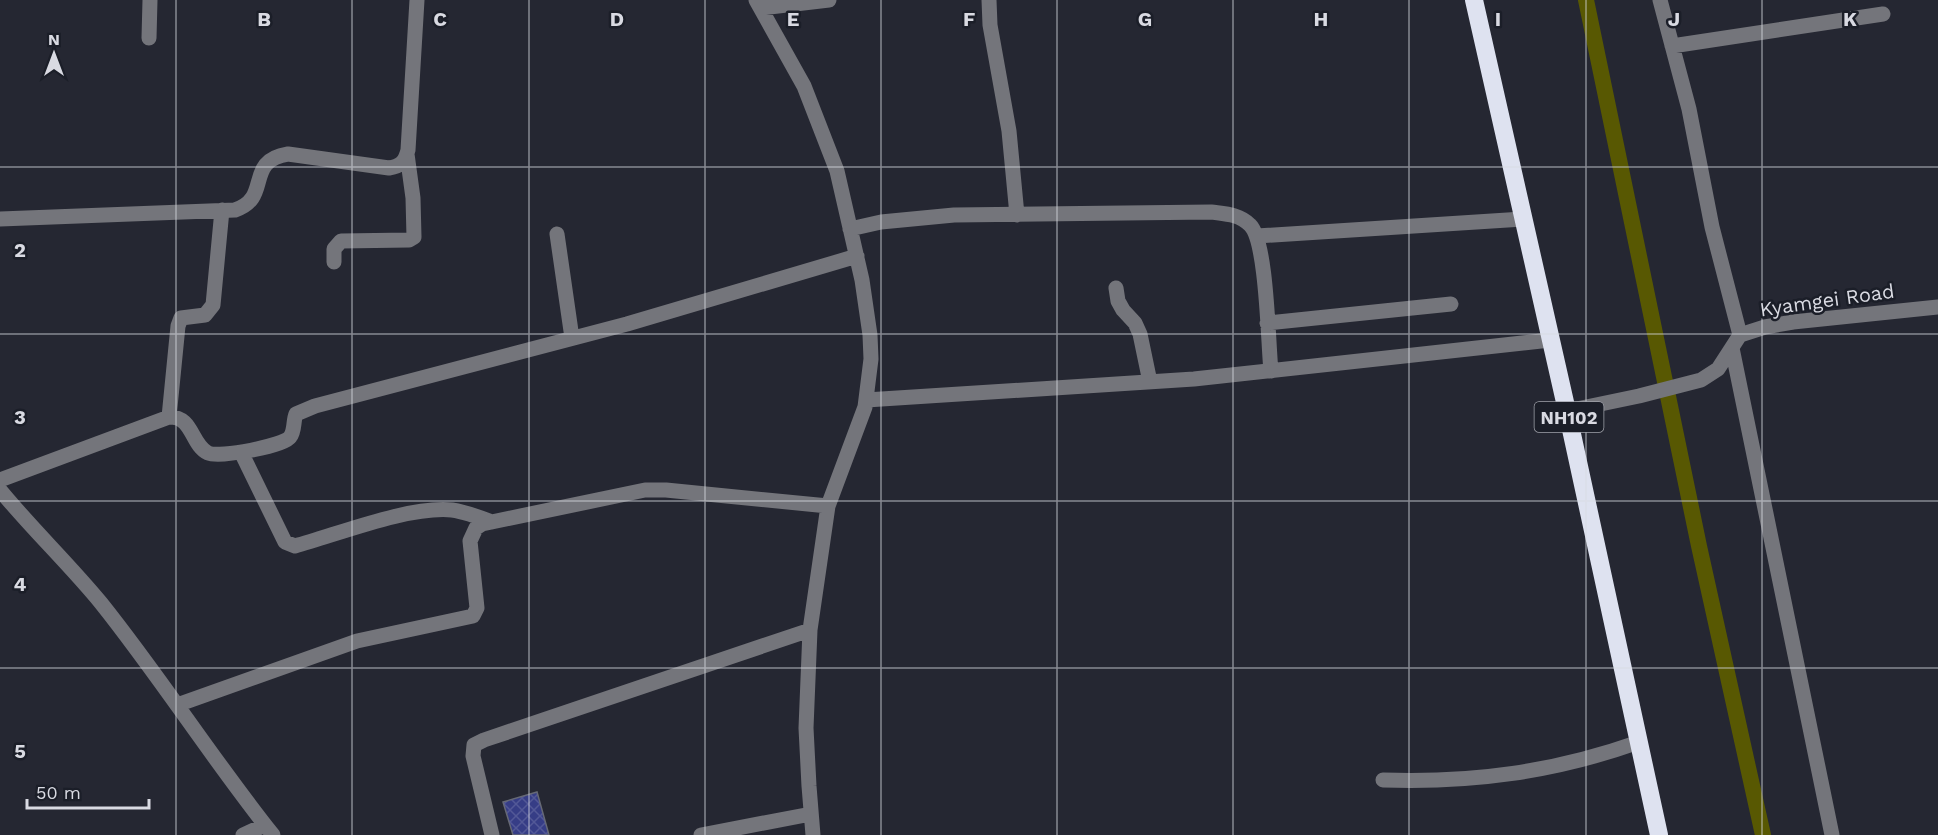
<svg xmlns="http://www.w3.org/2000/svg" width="1938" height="835" font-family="'Work Sans',sans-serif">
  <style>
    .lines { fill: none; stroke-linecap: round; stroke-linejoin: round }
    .canal { stroke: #585802; stroke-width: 16 }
    .building { fill: url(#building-cross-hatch); stroke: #666976; stroke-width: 1.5 }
    .minor { stroke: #74757b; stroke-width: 15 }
    .highway { stroke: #dee2f0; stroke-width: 18 }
    .grid { fill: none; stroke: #d9dae2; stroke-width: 1.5; stroke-opacity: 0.55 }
    .labels { text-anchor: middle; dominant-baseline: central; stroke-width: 5; stroke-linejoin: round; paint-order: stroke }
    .shield { fill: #1b1e28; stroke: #a0a2aa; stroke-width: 1.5 }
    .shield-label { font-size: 18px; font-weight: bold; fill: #d9dae2 }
    .street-label { font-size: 20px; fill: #d9dae2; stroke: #1b1e28 }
    .grid-label { font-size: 20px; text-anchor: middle; font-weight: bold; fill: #d9dae2; stroke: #1b1e28; stroke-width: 5; stroke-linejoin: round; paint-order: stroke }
  </style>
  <defs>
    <pattern id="building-cross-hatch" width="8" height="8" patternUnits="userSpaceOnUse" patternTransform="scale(1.5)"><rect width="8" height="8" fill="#363d86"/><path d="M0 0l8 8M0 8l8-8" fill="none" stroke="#525897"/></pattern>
  </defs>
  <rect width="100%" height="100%" fill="#252732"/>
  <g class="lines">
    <path class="canal" d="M1586,0L1699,546L1763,835"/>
  </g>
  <path class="building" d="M537,792L549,835H513L503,802Z"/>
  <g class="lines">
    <path class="minor" d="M756,0L804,86L837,171L862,280L870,335L871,359L865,407L828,506L810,630L806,728L809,786L813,835
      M989,0L990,25L1009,131L1017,215
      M1660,0L1689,109L1712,227L1740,335
      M761,8L829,0
      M149,38L150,0
      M1672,46L1883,14
      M0,219L235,210C272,198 244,161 288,154L389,168C401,166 405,162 408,150L417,0
      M850,229L881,222L954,215L1211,212C1225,214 1239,214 1250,225C1267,241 1268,343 1271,371
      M557,234L572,338
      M1257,236L1523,219
      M334,262V249L341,241L409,240L414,237L413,198L407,154
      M1116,288L1118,301L1123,310L1135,323L1140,334L1150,382
      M1267,323L1451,304
      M1732,348L1832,835
      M866,400L1194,379L1550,340
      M1567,411L1639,396L1701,380L1718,369L1740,335L1765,327L1793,322L1938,307
      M169,417L178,326L181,318L205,315L213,305L222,210
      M241,452L285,542L295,546C339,534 408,506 452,510C466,512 479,517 492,522
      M0,480L169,417C193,416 191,445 208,453C219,458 284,446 290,437C295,431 293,421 296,414L315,406L627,324L857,256
      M0,490C32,529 69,564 101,603C161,678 213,760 273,835
      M177,705L357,641L473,616L477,608L470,541L476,528L482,524L645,490H666L828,506
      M1383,780C1473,783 1554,772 1639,742
      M243,835L265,825
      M492,835L473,756L474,745L484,740L810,630
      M701,835L811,814"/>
    <path class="highway" d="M1474,0L1567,411L1659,835"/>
  </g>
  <path class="grid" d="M176,0V835M352,0V835M529,0V835M705,0V835M881,0V835M1057,0V835M1233,0V835M1409,0V835M1586,0V835M1762,0V835M0,167H1938M0,334H1938M0,501H1938M0,668H1938"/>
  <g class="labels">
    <rect class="shield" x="1534.5" y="402" width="69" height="30" rx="4.5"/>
    <g class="shield-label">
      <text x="1569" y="417">NH102</text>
    </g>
    <g class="street-label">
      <text transform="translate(1827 300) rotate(-8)">Kyamgei Road</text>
    </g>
  </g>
  <g class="grid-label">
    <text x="264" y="26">B</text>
    <text x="440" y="26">C</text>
    <text x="617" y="26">D</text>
    <text x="793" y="26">E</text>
    <text x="969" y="26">F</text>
    <text x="1145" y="26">G</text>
    <text x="1321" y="26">H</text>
    <text x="1498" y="26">I</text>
    <text x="1674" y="26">J</text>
    <text x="1850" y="26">K</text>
    <text x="20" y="257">2</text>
    <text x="20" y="424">3</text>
    <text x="20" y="591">4</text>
    <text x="20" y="758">5</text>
  </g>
  <g transform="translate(54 54)" stroke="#1b1e28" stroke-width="4.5" paint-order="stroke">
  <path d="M0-4.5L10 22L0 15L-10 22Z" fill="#d9dae2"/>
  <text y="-9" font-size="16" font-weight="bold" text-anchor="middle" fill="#d9dae2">N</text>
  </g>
  <path d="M27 799v9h122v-9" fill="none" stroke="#d9dae2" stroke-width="3"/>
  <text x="36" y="799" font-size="18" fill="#d9dae2" stroke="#1b1e28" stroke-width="4.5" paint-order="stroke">50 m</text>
</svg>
